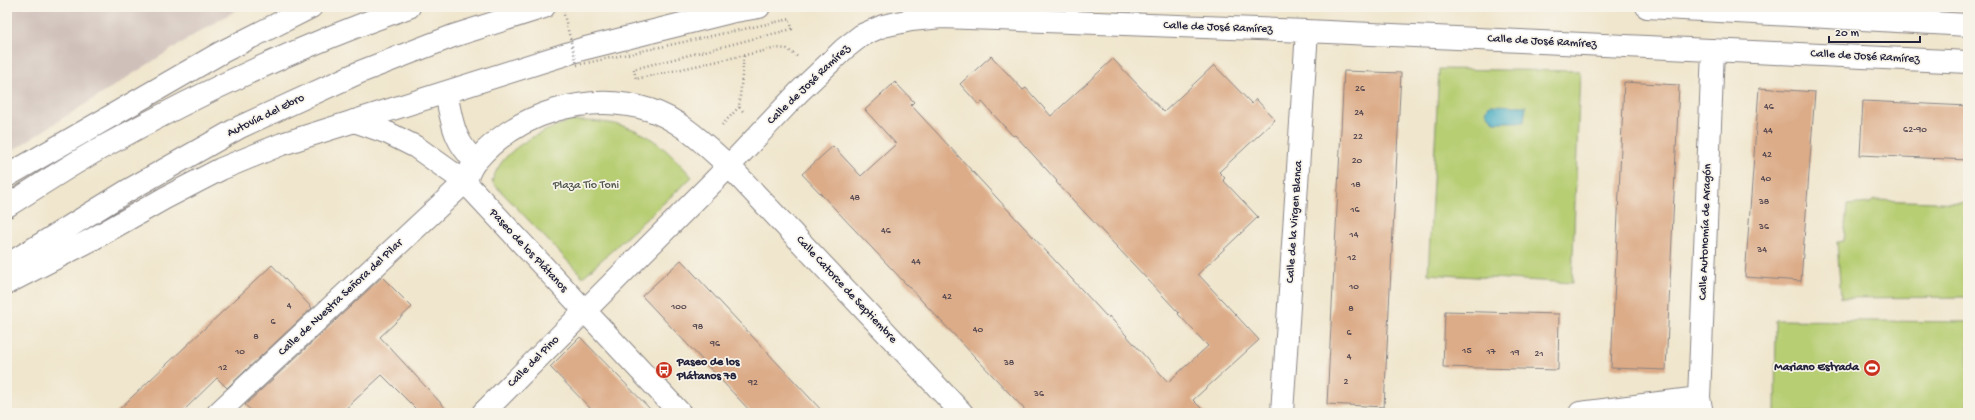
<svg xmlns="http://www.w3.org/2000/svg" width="1975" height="420" font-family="'Gochi Hand',sans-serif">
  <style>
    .industrial { fill: #cfc0ba }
    .green { fill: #b7ce73; stroke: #6c7857 }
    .water { fill: #41a9c1; stroke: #32667e }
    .building { fill: #dcab87 }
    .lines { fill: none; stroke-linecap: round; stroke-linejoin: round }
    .minor-casing { stroke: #898484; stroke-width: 24 }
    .tertiary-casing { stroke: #898484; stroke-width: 24 }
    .motorway-casing { stroke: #898484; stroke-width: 24 }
    .path { stroke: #898484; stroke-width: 2.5; stroke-dasharray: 1 3; stroke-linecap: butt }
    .minor { stroke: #fff; stroke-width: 22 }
    .tertiary { stroke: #fff; stroke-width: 22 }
    .motorway { stroke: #fff; stroke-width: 22 }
    .path-bridge { stroke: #898484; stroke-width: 2.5; stroke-dasharray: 1 3; stroke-linecap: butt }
    .labels { text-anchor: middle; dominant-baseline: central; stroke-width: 3.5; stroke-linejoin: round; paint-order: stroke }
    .number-label { font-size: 10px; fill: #50444e }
    .street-label { font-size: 12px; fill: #22223b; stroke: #f7f3e8 }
    .park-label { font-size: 12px; fill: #4f564c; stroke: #f7f3e8 }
    .poi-label { font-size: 12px; font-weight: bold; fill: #22223b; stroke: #f7f3e8; text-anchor: start }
  </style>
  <rect width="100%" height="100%" fill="#f7f3e8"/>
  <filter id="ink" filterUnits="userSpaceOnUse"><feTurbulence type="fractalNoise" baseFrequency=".025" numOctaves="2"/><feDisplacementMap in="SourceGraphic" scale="8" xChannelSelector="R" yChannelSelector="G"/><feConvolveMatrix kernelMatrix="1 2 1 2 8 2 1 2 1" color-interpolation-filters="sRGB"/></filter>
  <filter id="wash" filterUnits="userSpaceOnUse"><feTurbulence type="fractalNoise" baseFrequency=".012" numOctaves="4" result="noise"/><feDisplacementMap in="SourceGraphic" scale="16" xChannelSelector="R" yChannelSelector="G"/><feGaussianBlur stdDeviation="0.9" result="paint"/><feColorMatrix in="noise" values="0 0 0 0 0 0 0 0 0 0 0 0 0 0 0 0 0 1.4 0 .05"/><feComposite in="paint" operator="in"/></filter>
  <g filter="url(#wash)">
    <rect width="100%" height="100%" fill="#f0e6cd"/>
    <path class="industrial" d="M7,7H242L197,33L7,154Z"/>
    <path class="green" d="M1439,69L1580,71L1572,283L1428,274Z
      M570,121C631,120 652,132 692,177L583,277L492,182C501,148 540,132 570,121Z
      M1874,200L1968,203V297L1841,298L1837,242L1844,241L1847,205L1870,203Z
      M1776,320L1968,322V413H1775Z"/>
    <path class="water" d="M1489,105L1526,106L1524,122H1494L1486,112Z"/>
    <g id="blocks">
      <path class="building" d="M991,56L1023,90L1026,88L1051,116L1113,59L1164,112L1214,65L1252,104L1256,99L1275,120L1219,172L1225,178L1223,180L1258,217L1198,274L1259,340L1193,400L1206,413H1028L802,174L833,146L861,176L896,144L865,110L895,82L914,102L911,105L1108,318L1109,316L1168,382L1208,346L1178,314L1179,313L1056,182L1057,181L1015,135L1013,136L982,102L979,105L960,84Z
        M1344,71L1401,73L1384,407L1327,404Z
        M1624,82L1679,85L1666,370L1611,368Z
        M1759,88L1815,92L1801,281L1745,277Z
        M1863,101L1968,106V160L1860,155Z
        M681,260L824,413H752L642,296Z
        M272,265L312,308L227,388L217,378L181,413H115Z
        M382,277L412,307L380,337L450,413H420L382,375L341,413H254L245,405Z
        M1445,311L1559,314L1558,370L1443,367Z
        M580,337L654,413H595L550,367Z"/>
    </g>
  </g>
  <g filter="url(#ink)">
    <use href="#blocks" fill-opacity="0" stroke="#898484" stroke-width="1"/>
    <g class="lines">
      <g class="minor-casing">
        <path id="minor" d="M446,93C452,121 453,140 475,161
          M354,121L388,133L416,147L465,182L680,413
          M218,413L465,182C468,175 471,166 476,161C518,112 589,91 650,110C681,120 705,145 729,166L962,413
          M483,413L729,166L799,92L844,49L862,35L883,26L911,20L942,17L1307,31L1968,62
          M1282,413L1307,31
          M1580,413L1699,398
          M1702,413L1699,398L1713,50"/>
      </g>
      <g class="tertiary-casing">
        <path id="tertiary" d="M7,176L222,52L311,7"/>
      </g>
      <g class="motorway-casing">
        <path id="motorway" d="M1647,7L1968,25
          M7,206C39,186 70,165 103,147C200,93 304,44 409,7
          M7,265L127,191L240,127L360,72L453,36L544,7
          M7,283L91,240L165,198L221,169L282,144L582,49L730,12L759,7"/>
      </g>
      <path class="path" d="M634,69L636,79L777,48L787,49L798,57
        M743,111L739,107L744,55
        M722,125L739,107"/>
      <use href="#minor" class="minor"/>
      <use href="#tertiary" class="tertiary"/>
      <use href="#motorway" class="motorway"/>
      <path class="path-bridge" d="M562,7L577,65L790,19L792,29L634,69"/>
    </g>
  </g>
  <defs>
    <g id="stadium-disc" transform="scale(0.9)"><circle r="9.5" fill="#c8321e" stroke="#f7f3e8"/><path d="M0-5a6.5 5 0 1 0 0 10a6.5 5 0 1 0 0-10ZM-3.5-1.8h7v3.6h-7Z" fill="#fff"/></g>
    <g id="bus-disc" transform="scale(0.9)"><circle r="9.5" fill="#c8321e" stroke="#f7f3e8"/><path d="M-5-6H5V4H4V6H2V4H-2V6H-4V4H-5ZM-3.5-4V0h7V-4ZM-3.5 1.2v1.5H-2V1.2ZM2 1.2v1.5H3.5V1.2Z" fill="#fff"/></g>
  </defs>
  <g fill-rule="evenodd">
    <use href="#stadium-disc" x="1872" y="368"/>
    <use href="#bus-disc" x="664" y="370"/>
  </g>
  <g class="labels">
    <g class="number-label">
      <text x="1360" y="89">26</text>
      <text x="1769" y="107">46</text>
      <text x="1359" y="113">24</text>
      <text x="1915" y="130">62-90</text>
      <text x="1768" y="131">44</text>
      <text x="1358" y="137">22</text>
      <text x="1767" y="155">42</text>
      <text x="1357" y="161">20</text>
      <text x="1766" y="179">40</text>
      <text x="1356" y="185">18</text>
      <text x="855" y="198">48</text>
      <text x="1764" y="202">38</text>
      <text x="1355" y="210">16</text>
      <text x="1764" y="227">36</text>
      <text x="886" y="231">46</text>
      <text x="1354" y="235">14</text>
      <text x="1762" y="250">34</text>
      <text x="1352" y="258">12</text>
      <text x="916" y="262">44</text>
      <text x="1354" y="287">10</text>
      <text x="947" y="297">42</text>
      <text x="289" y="306">4</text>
      <text x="679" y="307">100</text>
      <text x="1351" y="309">8</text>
      <text x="273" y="322">6</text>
      <text x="698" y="327">98</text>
      <text x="978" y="330">40</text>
      <text x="1349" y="333">6</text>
      <text x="256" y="337">8</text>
      <text x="715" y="344">96</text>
      <text x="1467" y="351">15</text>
      <text x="240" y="352">10</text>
      <text x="1491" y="352">17</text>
      <text x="1515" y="353">19</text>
      <text x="1539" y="354">21</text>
      <text x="1349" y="357">4</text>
      <text x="1009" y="363">38</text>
      <text x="223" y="368">12</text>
      <text x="1346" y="382">2</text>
      <text x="753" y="383">92</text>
      <text x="1039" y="394">36</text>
    </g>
    <g class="street-label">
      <text transform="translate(1218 28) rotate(2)">Calle de José Ramírez</text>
      <text transform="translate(1542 42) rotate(3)">Calle de José Ramírez</text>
      <text transform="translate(1865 57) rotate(3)">Calle de José Ramírez</text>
      <text transform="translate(809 85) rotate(-44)">Calle de José Ramírez</text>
      <text transform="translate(266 116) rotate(-26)">Autovía del Ebro</text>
      <text transform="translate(1295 222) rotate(-86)">Calle de la Virgen Blanca</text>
      <text transform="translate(1706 232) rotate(-88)">Calle Autonomía de Aragón</text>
      <text transform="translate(528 251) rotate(47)">Paseo de los Plátanos</text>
      <text transform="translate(846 290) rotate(47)">Calle Catorce de Septiembre</text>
      <text transform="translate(341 298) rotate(-43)">Calle de Nuestra Señora del Pilar</text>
      <text transform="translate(534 362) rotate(-45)">Calle del Pino</text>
    </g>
    <g class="park-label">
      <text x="586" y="186">Plaza Tío Toni</text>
    </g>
    <g class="poi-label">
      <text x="677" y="363">Paseo de los<tspan x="677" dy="14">Plátanos 78</tspan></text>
      <text x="1859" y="368" text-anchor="end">Mariano Estrada</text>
    </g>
  </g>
  <rect width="1975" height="420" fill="none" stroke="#f7f3e8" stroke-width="24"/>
  <path d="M1829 36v6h91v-6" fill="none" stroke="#22223b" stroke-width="2"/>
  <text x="1835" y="36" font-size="12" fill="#22223b" stroke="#f7f3e8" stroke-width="3" paint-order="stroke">20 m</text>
</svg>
